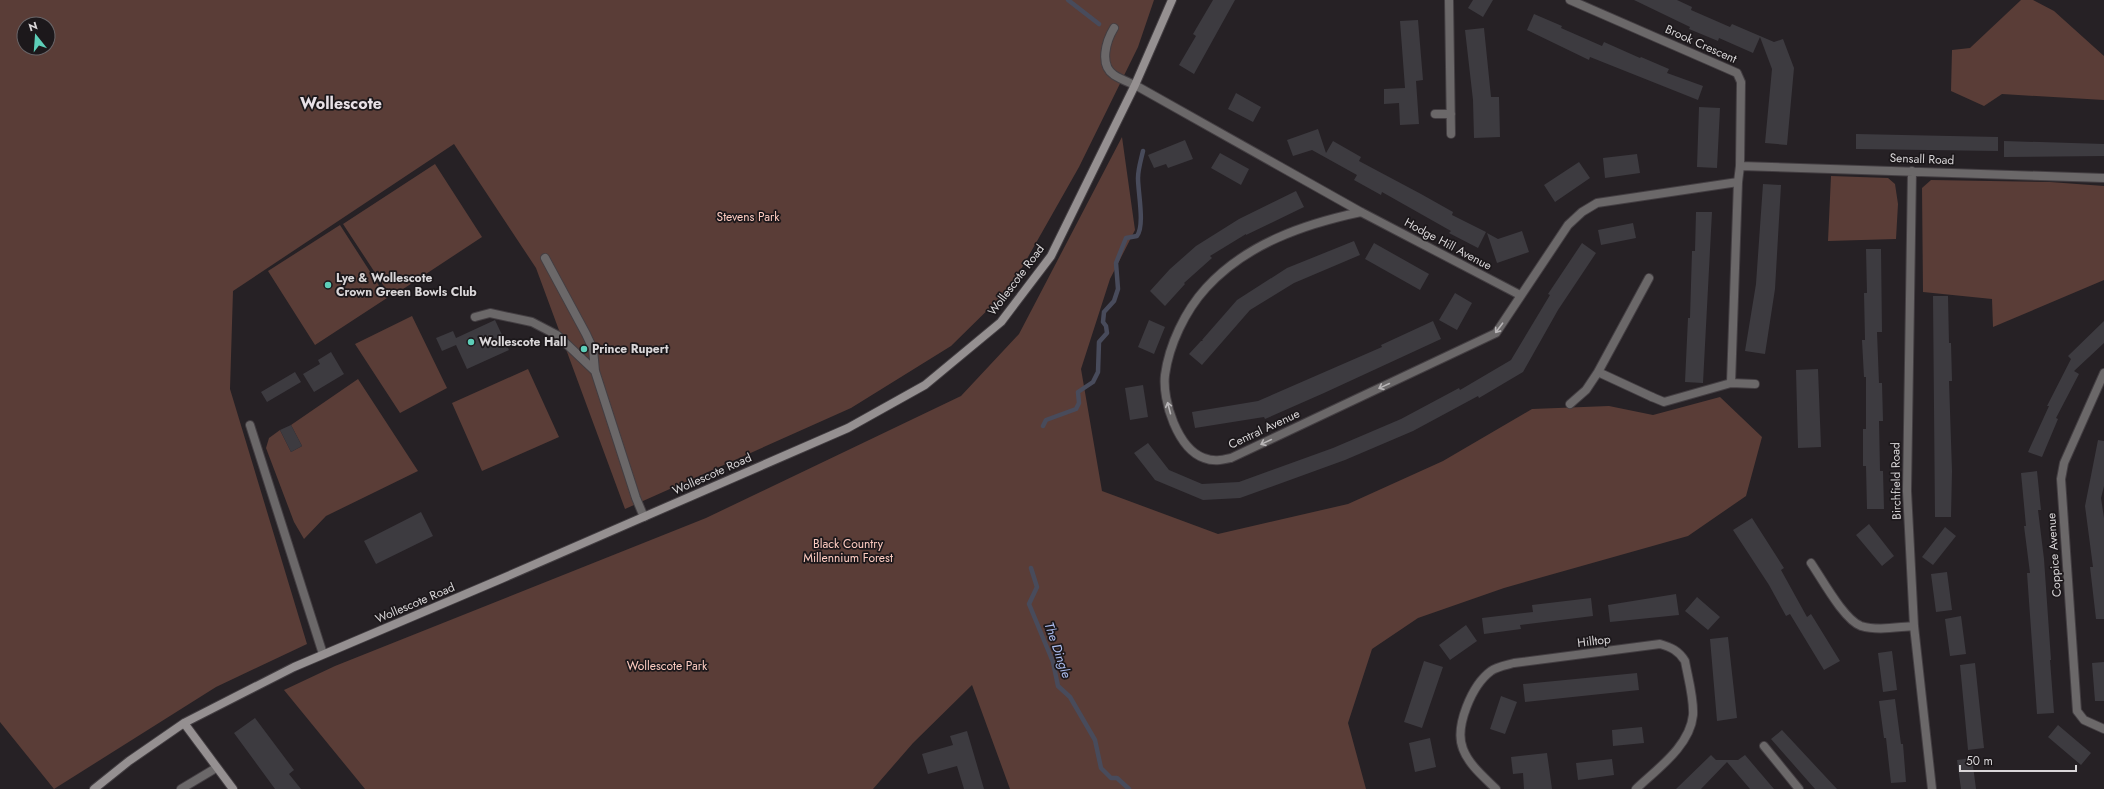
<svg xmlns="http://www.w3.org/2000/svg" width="2104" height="789" font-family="Jost,sans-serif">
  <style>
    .green { fill: #5a3d37; fill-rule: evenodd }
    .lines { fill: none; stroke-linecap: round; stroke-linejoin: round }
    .stream { stroke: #484b5b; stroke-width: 4.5 }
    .building { fill: #3d3b40 }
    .lane-casing { stroke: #433e42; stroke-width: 10 }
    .street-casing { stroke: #433e42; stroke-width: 10 }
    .secondary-casing { stroke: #433e42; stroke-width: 10 }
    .lane { stroke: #6b6869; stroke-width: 8 }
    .street { stroke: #6b6869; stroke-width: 8 }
    .secondary { stroke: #959091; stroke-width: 8 }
    .oneway { stroke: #b8b5b7 }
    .poi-dot { fill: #5dceb8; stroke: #1c181b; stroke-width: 1.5 }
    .labels { text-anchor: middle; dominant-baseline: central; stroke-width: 3.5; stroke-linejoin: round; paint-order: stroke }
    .street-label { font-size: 12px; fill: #d9d6d8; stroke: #1c181b }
    .park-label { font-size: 12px; fill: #feccc1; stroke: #1c181b }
    .poi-label { font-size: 12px; font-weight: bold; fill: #d9d6d8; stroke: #1c181b; text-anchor: start }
    .water-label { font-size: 13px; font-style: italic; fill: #acbcef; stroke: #1c181b }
    .district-label { font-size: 16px; font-weight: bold; fill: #e7e0e6; stroke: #1c181b }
  </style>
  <rect width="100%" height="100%" fill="#262125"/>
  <path class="green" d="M0,0H1154L1138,47L1079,167L1011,287L951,346L851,408L625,509L536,268L454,144L233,291L230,389L307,644L216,687L54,789L0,722ZM24,24H48V48H24Z
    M2021,0H2033L2054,11L2104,56V100L2002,94L1984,106L1951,91L1952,50L1970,48Z
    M1122,137L1135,230L1110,279L1081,369L1102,491L1218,534L1348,504L1443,461L1532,409L1609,406L1653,415L1720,397L1762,437L1746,496L1688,536L1504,588L1418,618L1372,649L1348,723L1366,789H1010L972,685L913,743L873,789H365L284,690L335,666L706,518L961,396L1019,334Z
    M435,164L482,237L391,297L343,224Z
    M1831,176L1888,178L1895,184L1898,204L1896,239L1828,241Z
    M1931,180L2050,182L2104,186V280L1993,327L1992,299L1923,292L1922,188Z
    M340,225L387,298L315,345L268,271Z
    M412,316L447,388L400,413L355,344Z
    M528,369L559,437L482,471L452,403Z
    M358,379L418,471L326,516L304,539L294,522L266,448L269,438L280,430L291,452L302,446L291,425Z"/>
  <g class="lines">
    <path class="stream" d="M1068,0L1099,24
      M1043,426L1046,420L1076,409L1079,403L1078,392L1093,382L1098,372L1099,342L1107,333L1106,326L1103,322L1104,312L1114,301L1118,289L1116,263L1126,238L1137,236C1145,225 1138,193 1138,178C1138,169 1141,160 1143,151
      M1031,568L1037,587L1029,604L1053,662L1058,686L1070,697L1095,740L1101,768L1111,778H1117L1129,789"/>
  </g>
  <path class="building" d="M1213,0H1235L1194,74L1179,65L1196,36L1193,34Z
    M1473,0H1493L1483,17L1468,8Z
    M1634,0H1677L1692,7L1691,10L1730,27L1732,24L1774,42L1783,39L1794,68L1787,145L1765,143L1772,69L1760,37L1753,53L1719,38L1718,41L1689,29L1690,27Z
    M1534,14L1562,26L1561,28L1602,46L1604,42L1640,58L1641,57L1669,69L1667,73L1703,86L1698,100L1590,57L1589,60L1527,30Z
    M1418,20L1423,80L1416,81L1419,124L1400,125L1399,103L1384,104V89L1405,88L1400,21Z
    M1484,28L1491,97H1499L1500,137L1474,138L1473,100L1465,30Z
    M1236,93L1261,107L1253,122L1228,109Z
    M1699,107L1720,108L1717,168L1697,167Z
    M1318,129L1326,153L1333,141L1361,157L1359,161L1421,194L1453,212L1452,215L1486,232L1478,248L1449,233L1451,231L1382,192L1381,195L1354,180L1357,175L1312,150L1293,156L1287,140Z
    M1856,134L1998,137V151L1856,149Z
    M1185,140L1193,159L1168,168L1166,164L1154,168L1148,155Z
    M2004,141L2104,144V156L2004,157Z
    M1220,153L1249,169L1241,185L1211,168Z
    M1637,154L1640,173L1605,178L1603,158Z
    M1579,162L1590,178L1555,202L1544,185Z
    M1763,184L1781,185L1775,289L1765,354L1745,351L1756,284Z
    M1296,191L1304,207L1246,235V234L1210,256L1212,258L1184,283L1185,284L1165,306L1150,291L1170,269L1196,246L1239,219Z
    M1696,212H1712L1703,383L1685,382L1688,318H1690L1692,251H1695Z
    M1633,223L1636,238L1601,245L1598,230Z
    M1522,231L1529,252L1497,263L1487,233L1498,239Z
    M1354,241L1360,255L1294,283L1250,310L1202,365L1189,354L1201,341H1203L1202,340L1237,300L1287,268Z
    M1374,243L1429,274L1420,290L1365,259Z
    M1582,243L1596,253L1558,310L1523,372L1479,398L1478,396L1413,431L1345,460L1240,498L1203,500L1155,480L1134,453L1148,443L1169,470L1202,484L1239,482L1333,448L1401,419L1459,388L1460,390L1511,360L1550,295L1548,294Z
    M1866,249H1881L1882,332H1877L1879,383H1882L1883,421H1879L1880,471H1883L1884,509H1867L1866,466H1863V429H1866V377H1864L1862,340H1865L1864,293H1867Z
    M1455,293L1472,303L1457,330L1439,320Z
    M1933,296H1948L1949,343H1951L1952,381H1949L1952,471L1951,517H1935Z
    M495,320L509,350L467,369L456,345L442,351L436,338L453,331L456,338Z
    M1149,320L1165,327L1154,354L1138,347Z
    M1433,321L1441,339L1324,393L1265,419L1264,417L1195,428L1192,412L1258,401L1382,347L1381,345Z
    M2104,321V343L2074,371L2079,374L2056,418L2058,419L2042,457L2028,452L2049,406H2047L2071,359L2068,356Z
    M331,352L344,374L314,392L303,374L320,364L318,360Z
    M1818,369L1821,447L1798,448L1796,370Z
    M295,372L301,382L267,402L261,392Z
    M1143,385L1148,417L1130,420L1125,388Z
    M291,425L302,446L291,452L280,430Z
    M2098,440L2104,441V486L2101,498L2104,518V619H2096L2090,567H2093L2085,506Z
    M2037,471L2041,510H2038L2044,559L2051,660H2050L2054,713L2037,714L2027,573H2030L2024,526H2026L2021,473Z
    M421,512L433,536L376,564L364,541Z
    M1752,518L1784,568L1781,570L1807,617L1811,614L1840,661L1824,670L1790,614L1786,616L1769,585L1733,530Z
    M1869,524L1894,556L1882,566L1856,535Z
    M1945,527L1956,536L1933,565L1922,557Z
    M1947,572L1952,610L1936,612L1931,574Z
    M1676,594L1679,615L1610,622L1608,605Z
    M1697,597L1720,617L1708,630L1685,611Z
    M1591,598L1593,616L1520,625L1521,629L1484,634L1482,618L1533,612L1532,605Z
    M1961,616L1966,654L1950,656L1945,619Z
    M1466,625L1477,641L1450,660L1439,645Z
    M1728,637L1737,718L1717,721L1710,639Z
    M1892,651L1897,690L1883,692L1878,653Z
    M1424,661L1443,667L1422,728L1404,722Z
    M2104,662V701H2095L2092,663Z
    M1975,663L1984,748L1968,750L1960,665Z
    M1637,673L1639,690L1525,702L1523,684Z
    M1501,696L1517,702L1505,734L1490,729Z
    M1895,699L1901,744H1903L1906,782L1891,783L1886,738H1884L1879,701Z
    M255,718L294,770L289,774L301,789H275L234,733Z
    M2058,725L2091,753L2081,765L2048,737Z
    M1642,727L1644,743L1613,746L1612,730Z
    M1782,730L1837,789H1815L1771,739Z
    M967,731L984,789H964L957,766L928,774L922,754L953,745L950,736Z
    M1430,738L1436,767L1415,772L1409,743Z
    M1547,753L1552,789H1524L1523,773L1513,774L1511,757Z
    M1711,755L1716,760H1738L1745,755L1774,789H1750L1727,762L1701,789H1676Z
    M1972,758L1976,789H1961L1957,760Z
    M1612,759L1614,775L1578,780L1576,763Z"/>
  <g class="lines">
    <g class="lane-casing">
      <path id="lane" d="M1114,28C1106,41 1099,65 1114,75C1120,79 1128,82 1135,85
        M545,258L586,334L593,349L595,371L636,498L644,517
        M475,317L490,313L532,322L557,335L595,371
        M1598,372L1649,278
        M1570,404L1586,390L1598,372L1652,397
        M250,425L323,654
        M1764,746L1799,789"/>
    </g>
    <g class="street-casing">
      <path id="street" d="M1449,0L1451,134
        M1570,0L1728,69L1737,73L1741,82L1740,166L1738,182L1731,383
        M1135,85L1361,212L1520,295
        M1435,114H1451
        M1740,166L2104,178
        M1912,171L1907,491L1914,626L1932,789
        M1361,212C1304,224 1246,244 1206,288C1185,311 1169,345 1165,375C1162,401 1178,449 1204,458C1214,462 1222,460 1231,458L1496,333L1568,225L1582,212L1597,203L1738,182
        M2104,373L2064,463L2061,479L2077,711L2084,720L2104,729
        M1652,397L1664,402L1731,383L1755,384
        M1811,563C1822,579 1844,620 1861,626C1878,631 1897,627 1914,626
        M181,789L216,768
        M1496,789C1484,777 1469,765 1463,749C1454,727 1472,685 1491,671C1496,667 1507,665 1514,663L1660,644C1671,647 1679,651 1685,661C1688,678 1694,698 1693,715C1690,746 1657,769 1636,789"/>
    </g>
    <g class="secondary-casing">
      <path id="secondary" d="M184,723L233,789
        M94,789L129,761L184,723L294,667L501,579L848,428L925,385L1001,322L1051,256L1135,85L1172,0"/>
    </g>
    <use href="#lane" class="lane"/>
    <use href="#street" class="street"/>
    <use href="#secondary" class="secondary"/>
  </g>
  <defs><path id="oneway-shaft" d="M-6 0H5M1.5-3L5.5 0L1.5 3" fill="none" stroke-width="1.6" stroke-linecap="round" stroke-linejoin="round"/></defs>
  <g class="oneway">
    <use href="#oneway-shaft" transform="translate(1499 328) rotate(127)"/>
    <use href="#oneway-shaft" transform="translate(1384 386) rotate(155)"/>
    <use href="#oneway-shaft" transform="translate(1169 408) rotate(-105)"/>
    <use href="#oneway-shaft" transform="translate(1266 442) rotate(155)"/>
  </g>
  <g class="poi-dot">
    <circle cx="328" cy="285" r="4"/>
    <circle cx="471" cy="342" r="4"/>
    <circle cx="584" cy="349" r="4"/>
  </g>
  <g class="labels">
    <g class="street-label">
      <text transform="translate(1701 44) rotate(24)">Brook Crescent</text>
      <text transform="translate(1922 159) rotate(2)">Sensall Road</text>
      <text transform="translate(1448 244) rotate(28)">Hodge Hill Avenue</text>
      <text transform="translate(1016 280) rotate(-53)">Wollescote Road</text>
      <text transform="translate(1264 429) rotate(-25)">Central Avenue</text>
      <text transform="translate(712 474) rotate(-24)">Wollescote Road</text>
      <text transform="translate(1896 481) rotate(-91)">Birchfield Road</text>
      <text transform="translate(2054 555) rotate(-94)">Coppice Avenue</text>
      <text transform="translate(415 603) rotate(-23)">Wollescote Road</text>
      <text transform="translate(1594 641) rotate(-7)">Hilltop</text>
    </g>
    <g class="park-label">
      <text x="748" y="217">Stevens Park</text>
      <text x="848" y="544">Black Country<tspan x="848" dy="14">Millennium Forest</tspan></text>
      <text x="667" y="666">Wollescote Park</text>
    </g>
    <g class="poi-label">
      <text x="336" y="278">Lye &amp; Wollescote<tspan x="336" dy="14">Crown Green Bowls Club</tspan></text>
      <text x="479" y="342">Wollescote Hall</text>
      <text x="592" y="349">Prince Rupert</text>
    </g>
    <g class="water-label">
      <text transform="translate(1058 650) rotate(71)">The Dingle</text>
    </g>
    <g class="district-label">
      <text x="341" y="103">Wollescote</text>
    </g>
  </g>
  <g transform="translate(36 36) rotate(343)"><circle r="19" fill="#1c181b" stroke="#686467"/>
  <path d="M0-3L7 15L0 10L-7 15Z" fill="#5dceb8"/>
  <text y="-6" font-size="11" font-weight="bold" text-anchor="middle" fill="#d9d6d8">N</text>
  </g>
  <path d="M1960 765v6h116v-6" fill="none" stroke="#d9d6d8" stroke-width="2"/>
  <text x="1966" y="765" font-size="12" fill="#d9d6d8" stroke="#1c181b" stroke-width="3" paint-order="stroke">50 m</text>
</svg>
